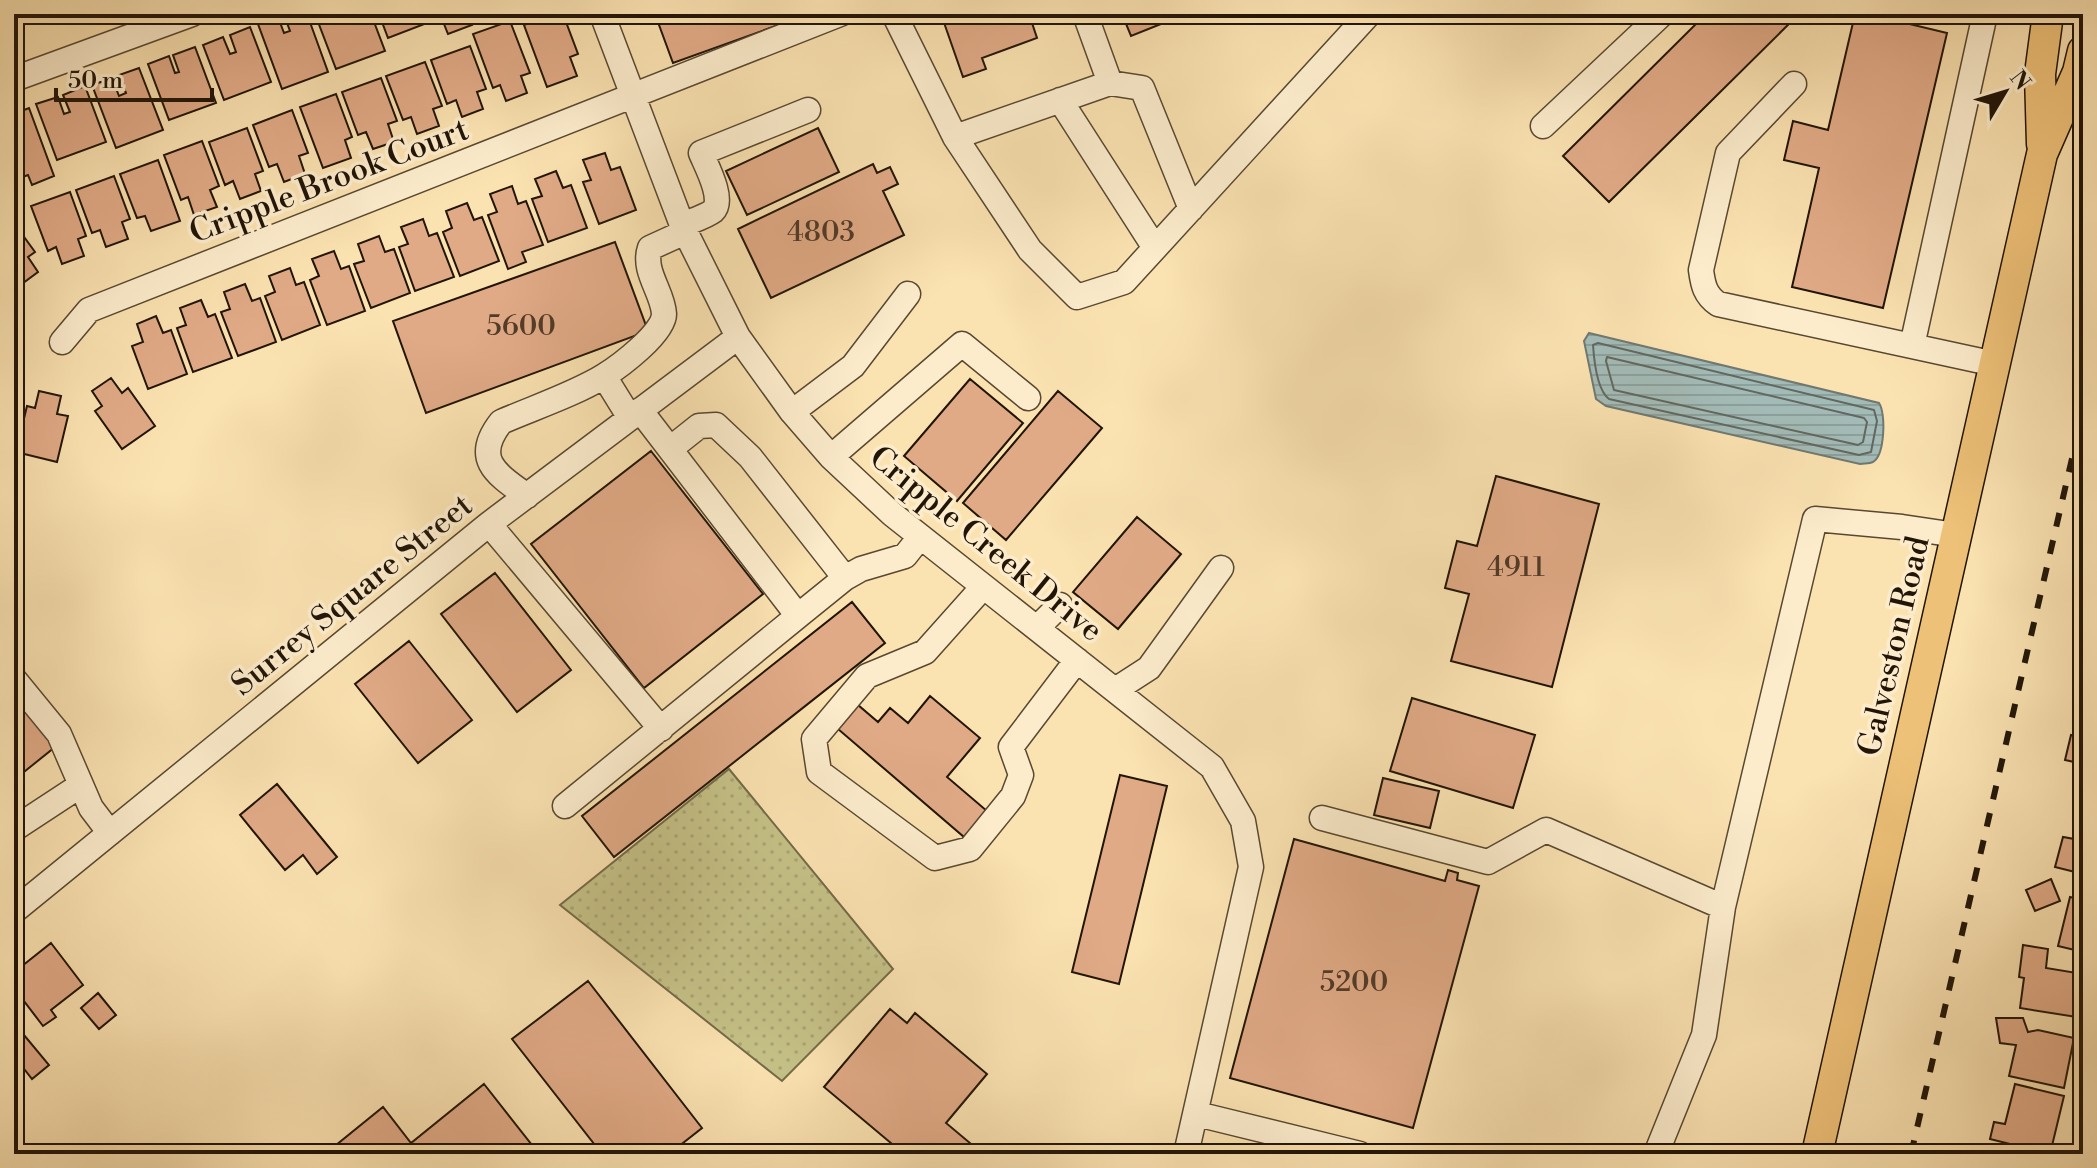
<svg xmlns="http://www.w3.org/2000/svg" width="2097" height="1168" font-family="'Libre Bodoni',serif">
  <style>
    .grass { fill: url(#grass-dots); stroke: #736b48; stroke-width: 2 }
    .water { fill: url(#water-rules); stroke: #6f7971; stroke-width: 2 }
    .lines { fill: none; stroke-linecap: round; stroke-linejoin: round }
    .shore { stroke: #626860; stroke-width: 2 }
    .building { fill: #e0aa86; stroke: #211508; stroke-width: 2 }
    .minor-casing { stroke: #584832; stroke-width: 27 }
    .major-casing { stroke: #211508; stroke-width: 33 }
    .minor { stroke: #fceccc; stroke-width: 24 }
    .major { stroke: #eec178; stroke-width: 30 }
    .rail { stroke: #211508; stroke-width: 6; stroke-dasharray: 14 14; stroke-linecap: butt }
    .labels { text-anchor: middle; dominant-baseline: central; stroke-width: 7; stroke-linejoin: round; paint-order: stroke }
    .number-label { font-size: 28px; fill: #513a28 }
    .street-label { font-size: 32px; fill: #211508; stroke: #fceccc }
  </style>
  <defs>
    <pattern id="grass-dots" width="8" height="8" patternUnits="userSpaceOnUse" patternTransform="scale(2)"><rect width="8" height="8" fill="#c5c187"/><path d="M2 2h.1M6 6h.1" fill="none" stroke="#a9a573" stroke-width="1.8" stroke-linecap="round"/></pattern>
    <pattern id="water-rules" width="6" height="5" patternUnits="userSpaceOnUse" patternTransform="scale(2)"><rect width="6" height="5" fill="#a3bbb7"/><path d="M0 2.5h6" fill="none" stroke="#8ca09c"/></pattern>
  </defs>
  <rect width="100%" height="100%" fill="#fbe2b1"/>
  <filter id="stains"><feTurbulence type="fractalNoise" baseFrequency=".0025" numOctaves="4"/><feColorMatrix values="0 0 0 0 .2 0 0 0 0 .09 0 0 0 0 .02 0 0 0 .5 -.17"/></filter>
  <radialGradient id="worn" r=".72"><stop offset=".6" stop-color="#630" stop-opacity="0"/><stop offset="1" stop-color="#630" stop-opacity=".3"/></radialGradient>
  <path class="grass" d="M729,769L893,969L782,1081L560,905Z"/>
  <path class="water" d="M1589,333L1879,403C1886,413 1885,455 1873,462C1869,464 1864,463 1860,464L1606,406L1596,399L1584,341Z"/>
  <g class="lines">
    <path class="shore" d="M1598,343L1874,410L1877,421L1871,452L1859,455L1609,399C1597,390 1594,360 1593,345Z
      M1607,357L1864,418L1867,422L1863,442L1858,445L1614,390L1606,361Z"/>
  </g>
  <path class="building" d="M307,14L328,72L282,89L258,24L278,17L284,33L290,31L284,15Z
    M315,14H371L385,51L336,69Z
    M379,14H433L435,20L388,38Z
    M440,14H480L469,18L472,25L448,34Z
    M554,14H563L578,54L570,57L577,76L547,87L524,25Z
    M655,14H809L673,63Z
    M941,14H1029L1037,38L982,58L986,69L963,77Z
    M1122,14H1186L1131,36Z
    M1706,14H1799L1609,202L1563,156Z
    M1855,14H1868L1947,33L1883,308L1792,287L1819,168L1784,160L1793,121L1828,130Z
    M510,21L530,73L521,76L527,93L506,101L500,85L493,88L473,34Z
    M250,27L271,82L224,100L203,45L223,37L230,54L236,52L230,35Z
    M470,46L486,89L477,92L483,109L462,117L456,100L447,104L431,60Z
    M195,47L216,103L169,120L148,64L169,56L175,73L179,72L173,55Z
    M425,62L442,106L433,109L439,126L417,134L411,117L403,120L386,76Z
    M139,68L163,130L116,148L92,85L112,78L119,96L126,93L119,75Z
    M381,78L397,121L388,124L394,142L373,149L366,132L358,135L342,92Z
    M85,86L106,142L57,160L36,104L58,97L64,114L70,112L63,95Z
    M336,94L352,137L345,140L351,158L323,168L300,107Z
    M29,108L54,176L32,185L28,175L14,180V114Z
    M292,110L308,153L299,156L305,174L284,182L277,164L269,167L253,125Z
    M247,128L263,171L255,174L261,191L240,199L233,181L225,185L209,142Z
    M818,128L839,172L747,215L726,171Z
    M202,141L219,186L210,190L217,207L194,215L188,197L181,200L164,155Z
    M605,153L611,170L620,167L636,210L599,224L583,182L591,180L583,160Z
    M158,160L180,221L151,231L145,216L137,218L120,174Z
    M873,164L877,173L890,167L898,184L883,191L904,235L771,298L738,229Z
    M556,171L563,188L571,185L587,228L548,242L532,199L542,196L535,179Z
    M114,176L130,219L122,222L128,239L106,247L100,230L92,233L76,190Z
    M512,186L518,204L526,201L543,245L522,252L526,262L508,269L488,215L497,212L490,194Z
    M70,192L86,236L78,239L84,256L62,264L56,247L48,251L31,206Z
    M467,203L474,220L482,217L499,261L460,276L443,232L452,228L446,211Z
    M423,219L429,236L437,233L454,277L415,291L399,247L408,244L401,227Z
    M14,223L35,252L28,257L38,272L19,286L14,279Z
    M379,236L385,252L394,249L410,293L371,308L354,264L364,261L358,244Z
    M615,242L648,331L426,413L393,321Z
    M334,251L341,269L349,266L365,311L327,325L310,280L319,276L312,259Z
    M290,268L296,285L304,282L320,325L282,340L265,296L275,292L269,276Z
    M245,284L252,301L260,298L276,342L238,356L221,312L230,309L224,292Z
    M201,300L208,317L215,314L232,358L193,372L177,328L186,325L180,308Z
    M156,316L163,333L171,330L187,374L148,389L132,346L143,342L137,324Z
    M111,378L122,393L128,388L155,426L122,449L95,411L102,406L92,391Z
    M970,379L1023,423L957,501L904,456Z
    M39,391L61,396L57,414L68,416L57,462L16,452L27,406L35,408Z
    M1058,391L1102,428L1006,540L963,503Z
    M651,451L763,594L644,688L531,544Z
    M1496,476L1599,504L1552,687L1451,661L1469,594L1445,588L1457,541L1477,546Z
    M1137,517L1181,554L1118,629L1073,592Z
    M495,573L571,670L517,712L441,614Z
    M852,602L885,643L614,857L582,816Z
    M409,641L472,720L418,763L355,684Z
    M14,696L55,747L14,780Z
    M930,696L980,738L947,777L987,811L964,837L838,729L858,705L878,722L890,708L908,723Z
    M1412,698L1535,735L1513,808L1390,771Z
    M2071,735L2083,737V764L2065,760Z
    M1120,775L1167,786L1119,984L1072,972Z
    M1383,778L1439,791L1430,828L1374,815Z
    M277,784L337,857L317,874L303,855L285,870L240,815Z
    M2083,826V874L2055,867L2063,837L2080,840Z
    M1294,839L1445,881L1448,870L1458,873L1457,880L1479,886L1413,1128L1230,1078Z
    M2051,879L2060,901L2035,911L2026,890Z
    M2070,897L2083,900V952L2058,946Z
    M51,943L83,985L51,1010L56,1017L43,1026L14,988V981L22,975L17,970Z
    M2023,945L2048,949L2046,968L2083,974V1018L2020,1008L2024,978L2019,977Z
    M588,981L702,1128L669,1154H602L512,1039Z
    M98,993L116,1015L99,1029L81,1008Z
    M890,1009L907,1023L915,1013L987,1074L946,1123L983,1154H904L824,1087Z
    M1996,1018H2023L2028,1032L2038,1030L2074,1038L2064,1088L2009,1076L2016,1045L2000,1043Z
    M14,1023L49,1065L32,1079L14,1056Z
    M484,1084L539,1154H325L383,1107L411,1143Z
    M2015,1084L2064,1096L2050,1154L1990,1139L1994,1122L2005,1124Z"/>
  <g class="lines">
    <g class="minor-casing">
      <path id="minor" d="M602,14L682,225L738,337L792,412L831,457L892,514L1212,767L1243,821L1251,867L1186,1154
        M894,14L955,137L1110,83L1085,14
        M14,79L192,14
        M1110,83L1142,88L1191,209
        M1794,84L1728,153L1701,270C1703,285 1705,295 1718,304L1995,364
        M1060,100L1155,248
        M1543,126L1662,14
        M955,137L1030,250L1077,297L1124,282L1369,14
        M682,225C691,221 705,217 713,211C725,200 706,165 701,153L808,110
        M62,342L89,310L840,14
        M1912,346L1985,14
        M604,376L630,418
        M792,412L853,366L908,294
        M670,449L699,426L716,425L750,457L845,578
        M831,457L962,344L1028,398
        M527,496C496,474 472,459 501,422C533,408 575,394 604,376C620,366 664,333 664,314C663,292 642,271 650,248L685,232
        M489,524L661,729
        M983,587L925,652L867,676L814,739L819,772L935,858L970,849L1013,796L1021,775L1011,747L1077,660
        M798,616L845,578L861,569L905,556L920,537
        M1037,628L1060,605
        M14,679L59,734L91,808L110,833
        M1115,690L1149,668L1221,568
        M565,806L798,616L640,410
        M1322,818L1488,862L1546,830L1723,907
        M14,829L81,785
        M14,911L489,524L738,337
        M1197,1114L1360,1154
        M1656,1154L1704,1035L1723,907L1815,519L1902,527L1956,535"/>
    </g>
    <g class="major-casing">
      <path id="major" d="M2042,144L2040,74L2048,14
        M1817,1154L2042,154L2078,72L2083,51"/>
    </g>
    <use href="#minor" class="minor"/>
    <use href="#major" class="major"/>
    <path class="rail" d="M1911,1154L2083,411"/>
  </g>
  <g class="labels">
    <g class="number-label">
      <text x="821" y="232">4803</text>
      <text x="521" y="326">5600</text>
      <text x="1516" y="567">4911</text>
      <text x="1354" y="982">5200</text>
    </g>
    <g class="street-label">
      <text transform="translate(329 181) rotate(-21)">Cripple Brook Court</text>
      <text transform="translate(986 544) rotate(39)">Cripple Creek Drive</text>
      <text transform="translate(352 595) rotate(-39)">Surrey Square Street</text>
      <text transform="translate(1894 646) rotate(-77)">Galveston Road</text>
    </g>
  </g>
  <rect width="2097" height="1168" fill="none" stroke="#fbe2b1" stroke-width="48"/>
  <rect x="16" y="16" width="2065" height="1136" fill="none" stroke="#211508" stroke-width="4"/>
  <rect x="24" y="24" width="2049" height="1120" fill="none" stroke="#211508" stroke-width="2"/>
  <g transform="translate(2005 92) rotate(52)" stroke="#fceccc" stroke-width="6" paint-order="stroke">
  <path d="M0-6L14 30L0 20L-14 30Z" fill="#211508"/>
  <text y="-12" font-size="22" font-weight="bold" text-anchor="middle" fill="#211508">N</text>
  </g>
  <path d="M56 88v12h156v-12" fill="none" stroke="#211508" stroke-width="4"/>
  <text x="68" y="88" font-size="24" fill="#211508" stroke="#fceccc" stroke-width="6" paint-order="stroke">50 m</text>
  <rect width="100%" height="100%" filter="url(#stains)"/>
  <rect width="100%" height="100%" fill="url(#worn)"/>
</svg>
